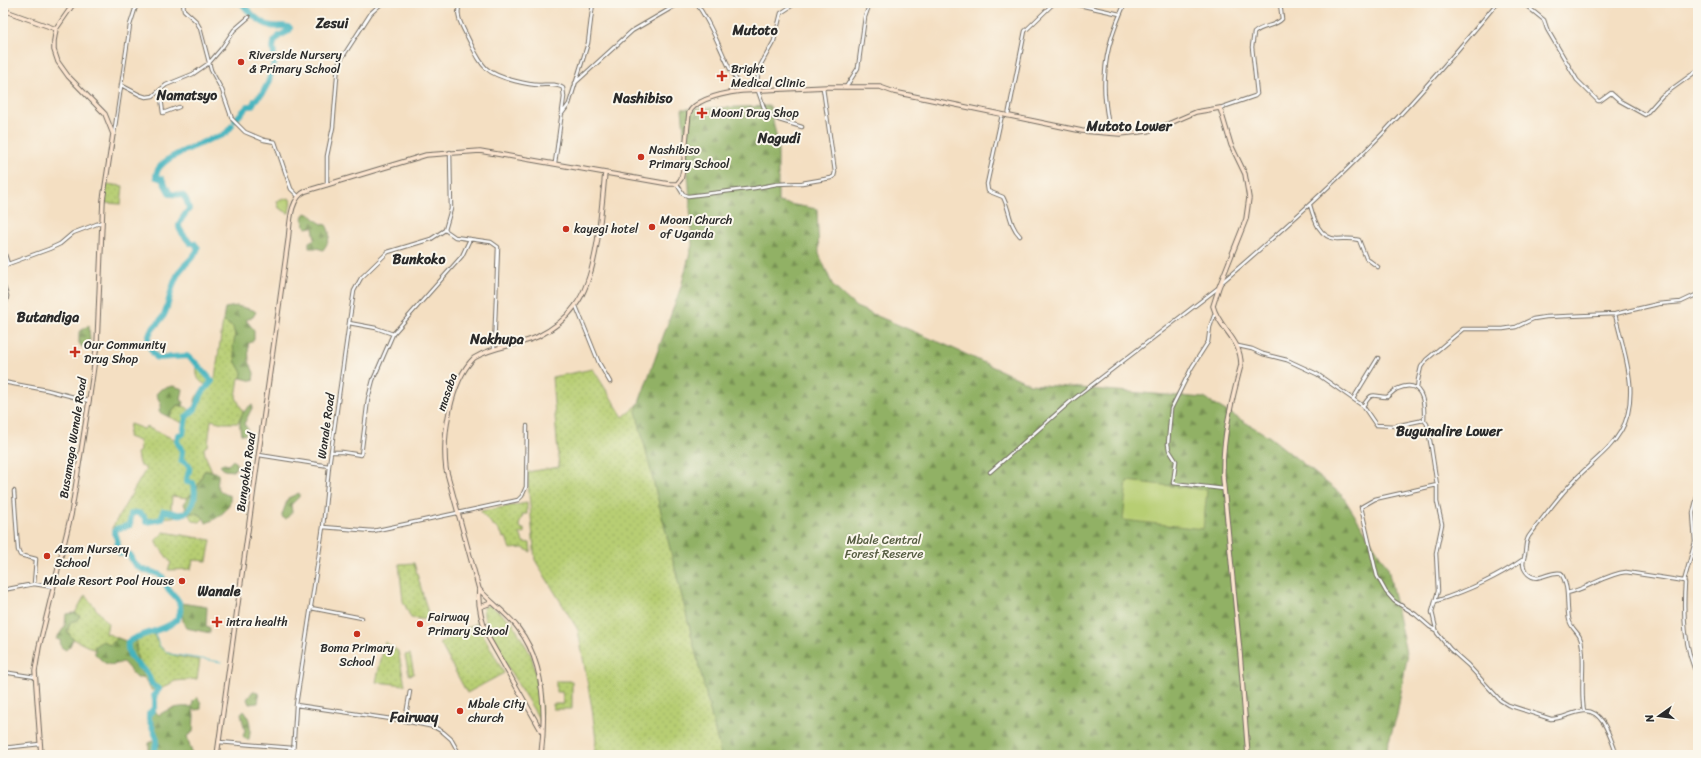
<svg xmlns="http://www.w3.org/2000/svg" width="1701" height="758" font-family="Sriracha,sans-serif">
  <style>
    .grass { fill: url(#grass-dots); stroke: #717c4f }
    .forest { fill: url(#forest-firs); stroke: #5e6e48 }
    .pitch { fill: #b7ce73; stroke: #717c4f }
    .lines { fill: none; stroke-linecap: round; stroke-linejoin: round }
    .stream { stroke: #44b3be; stroke-width: 1 }
    .river { stroke: #44b3be; stroke-width: 6 }
    .street-casing { stroke: #716a60; stroke-width: 4.5 }
    .secondary-casing { stroke: #716a60; stroke-width: 5.5 }
    .street { stroke: #fff; stroke-width: 2.5 }
    .secondary { stroke: #fce5cf; stroke-width: 3.5 }
    .poi-dot { fill: #c8321e; stroke: #fbf7ec; stroke-width: 1.5 }
    .labels { text-anchor: middle; dominant-baseline: central; stroke-width: 4; stroke-linejoin: round; paint-order: stroke }
    .poi-label { font-size: 12px; fill: #2b2b2b; stroke: #fbf7ec; text-anchor: start }
    .street-label { font-size: 12px; fill: #2b2b2b; stroke: #fbf7ec }
    .park-label { font-size: 12px; fill: #555c41; stroke: #fbf7ec }
    .quarter-label { font-size: 14px; font-weight: bold; fill: #2b2b2b; stroke: #fbf7ec }
  </style>
  <defs>
    <pattern id="grass-dots" width="8" height="8" patternUnits="userSpaceOnUse"><rect width="8" height="8" fill="#b7ce73"/><path d="M2 2h.1M6 6h.1" fill="none" stroke="#9eb164" stroke-width="1.8" stroke-linecap="round"/></pattern>
    <pattern id="forest-firs" width="22" height="20" patternUnits="userSpaceOnUse"><rect width="22" height="20" fill="#91b165"/><path d="M5 1l3.5 6h-7zM16 11l3.5 6h-7z" fill="#779053"/></pattern>
  </defs>
  <rect width="100%" height="100%" fill="#fbf7ec"/>
  <filter id="ink" filterUnits="userSpaceOnUse"><feTurbulence type="fractalNoise" baseFrequency=".025" numOctaves="2"/><feDisplacementMap in="SourceGraphic" scale="8" xChannelSelector="R" yChannelSelector="G"/><feConvolveMatrix kernelMatrix="1 2 1 2 8 2 1 2 1" color-interpolation-filters="sRGB"/></filter>
  <filter id="wash" filterUnits="userSpaceOnUse"><feTurbulence type="fractalNoise" baseFrequency=".012" numOctaves="4" result="noise"/><feDisplacementMap in="SourceGraphic" scale="16" xChannelSelector="R" yChannelSelector="G"/><feGaussianBlur stdDeviation="0.9" result="paint"/><feColorMatrix in="noise" values="0 0 0 0 0 0 0 0 0 0 0 0 0 0 0 0 0 1.4 0 .05"/><feComposite in="paint" operator="in"/></filter>
  <g filter="url(#wash)">
    <rect width="100%" height="100%" fill="#f4dfc2"/>
    <path class="grass" d="M106,184L123,186L121,204L104,203Z
      M289,198L291,201L289,213H288L279,208L277,201Z
      M223,321L233,327L235,337L236,362L243,373L241,378H239L236,397L243,412L238,423H223L211,420L208,445L204,448L205,455L212,471H204L196,491L187,498L172,496L171,510L176,513H182L186,508L188,513L199,514L204,518L200,522L193,521L188,513C175,519 160,516 146,522C145,516 141,514 135,513L131,515L130,525L112,528L146,469L139,464L137,453L140,451L139,441L128,437L130,424L144,429L146,427L174,439L177,438L178,435L182,433L185,424L169,417L177,405L186,407L191,411L194,405L196,397L206,385C198,381 196,377 197,368L205,370L213,379L215,378Z
      M593,369L623,417L680,370L772,755H594L596,741L592,708L578,630L535,560L527,472L559,467L552,377Z
      M527,503V514H523L519,525L522,529H524V533H520L523,542L530,543L531,552L523,548L510,549L506,537L503,538L502,534L482,514L481,511Z
      M164,532L211,540L207,561L193,560L191,569L168,570L171,563L155,541Z
      M414,563L430,620L411,618L403,601L399,564Z
      M85,595L108,624L106,633L118,638L110,645L95,646V650L73,639L67,631L71,622L77,620L80,616L75,613Z
      M489,605L512,622L532,657L541,705V722C530,702 478,626 484,607Z
      M477,623L504,673L467,693L440,643Z
      M154,632C158,656 180,657 200,660L197,679L175,681L159,690H151L139,668L136,653V639Z
      M385,642L398,651L405,685L376,682Z
      M410,654L414,674L409,675L405,655Z
      M556,681H572V709H553V704H564L562,692H556Z"/>
    <path class="forest" d="M770,106L778,145V202L817,209L819,254L833,286L856,307L948,346L1030,384L1204,398L1270,437L1342,495L1388,568L1407,658L1397,715L1387,747L1389,755H721L636,411L681,287L692,245L689,186L682,109Z
      M306,213C315,216 316,223 326,225C332,234 329,242 323,250L317,248H309V242L315,239L313,227L306,228L302,218Z
      M237,306L253,310L256,312L253,317L246,320L254,330V340L248,344L249,361L254,373L253,381L241,378L242,373L236,362L233,347L235,337L233,327L223,321L225,308Z
      M89,325L90,341L86,347H82L79,343V332Z
      M173,386L183,389L181,400L184,402L183,406L177,405L169,417L159,412L161,404L156,394L161,389Z
      M251,405L253,406L244,424L248,429L245,435L241,434C238,419 240,414 251,405Z
      M233,460L236,463L237,467L233,471L224,470L220,466L223,463L228,465Z
      M204,471C228,471 213,479 219,489C221,493 226,494 230,496C232,509 217,519 206,523C203,514 197,513 188,513L184,504L187,498L196,491Z
      M299,493V497L291,505L292,512L286,519L282,517V515L288,498Z
      M181,603L207,607L206,626L210,628V633L186,628C181,620 183,612 181,603Z
      M75,613L80,616L77,620L71,622L67,631L73,639L70,646L66,650L61,647L60,640L56,639L65,626L66,614Z
      M118,638L128,642L136,639C136,648 136,656 139,665C140,670 143,673 143,678H137L123,662C108,667 106,665 95,654V646L103,641L110,645Z
      M253,691L258,692L259,696L258,703L249,704L247,699Z
      M197,697L201,703V709L195,710L193,708L194,716L193,732L187,736L192,753L191,755H149V743L156,739L154,723L147,715L151,708L159,715C169,708 179,706 192,707L193,701Z
      M244,711C251,719 251,729 249,739L247,740L243,736L245,731L241,714Z"/>
    <path class="pitch" d="M1127,481L1207,490L1203,529L1123,520Z"/>
    <g class="lines">
      <path class="stream" d="M155,633L159,645L162,649
        M164,650L170,654L221,662"/>
      <path class="river" d="M235,120L248,106H252L255,100L262,94L268,83L271,74L275,61L273,48L274,42L279,36L289,31L290,28C284,24 278,28 271,26C260,23 248,12 242,3
        M154,755L157,739L149,719V714C156,707 156,704 154,695L159,689L152,685C150,681 149,676 147,673C137,664 126,657 128,642C142,630 189,631 179,602C176,596 173,595 169,590C166,586 164,581 162,576C151,569 136,574 130,555L120,553C116,546 120,541 114,533L116,529L130,525L131,514C137,511 145,514 146,522L162,519L163,511C170,510 175,516 182,514C194,511 197,492 193,483L187,482C186,476 191,471 189,465L181,460L182,451L177,441L178,435L183,434L186,417L195,409L202,393L212,381L196,363L187,356L157,358C153,353 147,345 148,339C149,328 161,323 165,313C170,300 171,285 179,272C184,264 195,258 198,248L194,243H190C177,226 174,228 189,209C186,195 184,194 170,194L162,179L156,177C155,159 193,148 206,141C212,137 220,138 226,133C228,131 230,128 232,126"/>
    </g>
  </g>
  <g filter="url(#ink)">
    <g class="lines">
      <g class="street-casing">
        <path id="street" d="M183,3L184,10L196,21L200,28L211,70L222,90L232,119L245,132L264,140L275,142L291,189L298,196
          M460,3C455,16 462,26 468,38C482,66 483,73 515,81C523,83 531,85 539,85C547,85 556,83 563,88L564,97L555,163
          M696,3C711,23 719,47 730,69C734,77 739,82 741,91
          M796,3L781,13L774,41L760,66L756,85L764,108L767,114L779,120L802,127
          M1070,3L1120,14
          M1523,3L1544,20L1547,29L1577,80L1598,101H1600L1611,93L1620,101L1645,115L1662,96L1698,70
          M575,83L632,31L680,3
          M121,85L140,95L146,97L153,96L166,85L193,74L209,63L221,49L234,30L249,17
          M846,87L858,68L865,17L870,3
          M160,90L163,113L179,107
          M1220,108L1255,96L1257,94L1252,47L1254,33C1262,25 1275,27 1282,19L1280,3
          M561,115L569,104L588,43L593,3
          M1002,115L987,184L988,191L1003,197C1010,210 1009,225 1020,236
          M1008,116L1025,31L1054,3
          M1110,133C1107,114 1103,94 1105,74C1106,49 1115,26 1125,3
          M114,134L130,25L137,3
          M677,184L683,194L688,196L755,188L777,184L802,183L831,178L834,176L835,172L823,88
          M327,185V156L333,127L338,64L371,13L382,3
          M1310,205C1314,219 1319,238 1337,239C1345,239 1351,238 1359,240L1366,258L1378,267
          M445,230L455,237L491,242L498,247L494,349
          M3,248L8,264
          M3,268L8,264L49,249L60,244L73,233L102,222
          M1221,283C1277,235 1332,186 1383,133C1423,91 1461,47 1497,3
          M3,284L7,296L3,319
          M576,306L599,363L610,382
          M1215,313L1210,327L1208,342L1192,367L1171,409L1168,444L1169,450L1176,461L1173,483L1224,489
          M349,323L376,328L393,334
          M1238,346L1252,349L1263,354L1287,360L1317,374L1363,406L1376,425L1395,426L1424,420L1427,424L1431,446L1437,485V502L1442,524L1436,553L1438,591L1432,612L1437,633L1450,649L1468,665L1500,700L1508,705L1551,719C1562,719 1572,712 1584,711C1604,709 1611,741 1617,755
          M3,382L47,390L89,401
          M1417,389L1418,380L1421,367L1426,360L1463,329H1503L1516,327L1533,319L1546,317L1615,314L1658,304L1681,302L1698,294
          M1353,399L1378,358
          M1363,406C1373,391 1371,396 1387,397C1390,395 1393,391 1397,389C1422,378 1425,401 1424,420
          M331,452H342L361,455L368,399L373,380L393,334L462,256L470,239
          M259,455L329,466
          M990,472L1071,401L1218,288
          M14,491L18,550L20,555L36,559L34,584
          M323,527L373,531L518,500L522,496L526,487L527,426
          M1684,581L1695,542L1693,513L1698,493
          M3,590L34,584L53,587
          M1567,593C1588,589 1605,574 1626,572L1684,581L1685,583C1683,611 1684,651 1698,676
          M1436,601C1467,591 1495,579 1522,560
          M311,608L362,618
          M1437,631L1430,627L1415,614L1394,601L1386,592L1377,576L1361,507L1375,499L1437,485
          M3,672L35,677
          M296,705L405,721L434,727L443,732L451,739L460,755
          M1584,711C1580,689 1585,667 1582,646C1581,631 1571,631 1569,619C1566,604 1570,587 1561,573C1549,570 1539,584 1528,574C1521,567 1523,562 1525,554C1526,547 1525,542 1529,536C1542,519 1555,501 1569,486C1601,450 1634,440 1630,383C1628,360 1620,336 1615,314
          M405,721L410,691
          M219,742L293,748
          M3,748L40,744
          M293,755L296,705L323,527L329,466L349,323L354,291L361,278L388,252L431,239L445,230L451,209L450,152
          M1696,755L1698,752"/>
      </g>
      <g class="secondary-casing">
        <path id="secondary" d="M3,10L56,29
          M479,589C491,603 507,613 518,628C545,663 546,713 541,755
          M480,607L491,603
          M542,732L488,637C482,622 477,606 479,589L446,469C442,436 450,382 474,358C493,346 517,346 537,337C551,330 566,319 575,306C598,276 601,211 605,173
          M41,755L35,671L39,647L71,515L89,401L97,344L103,200L113,134L105,114L68,76L58,62L54,50V41L56,29L74,3
          M217,755L288,241C290,226 289,198 306,191L426,155L480,151L669,184H677L681,179L683,170L689,113C696,98 726,93 741,91L827,87H880L894,92L1082,131L1120,134L1148,131L1168,124L1196,112L1220,108L1231,145L1245,174L1249,198L1246,219L1219,287L1213,306C1219,329 1241,338 1241,365C1231,403 1222,439 1223,478L1240,653L1248,755"/>
      </g>
      <use href="#street" class="street"/>
      <use href="#secondary" class="secondary"/>
    </g>
  </g>
  <g class="poi-dot">
    <circle cx="241" cy="62" r="4"/>
    <path d="M720 70h4v4h4v4h-4v4h-4v-4h-4v-4h4z"/>
    <path d="M700 107h4v4h4v4h-4v4h-4v-4h-4v-4h4z"/>
    <circle cx="641" cy="157" r="4"/>
    <circle cx="652" cy="227" r="4"/>
    <circle cx="566" cy="229" r="4"/>
    <path d="M73 346h4v4h4v4h-4v4h-4v-4h-4v-4h4z"/>
    <circle cx="47" cy="556" r="4"/>
    <circle cx="182" cy="581" r="4"/>
    <path d="M215 616h4v4h4v4h-4v4h-4v-4h-4v-4h4z"/>
    <circle cx="420" cy="624" r="4"/>
    <circle cx="357" cy="634" r="4"/>
    <circle cx="460" cy="711" r="4"/>
  </g>
  <g class="labels">
    <g class="poi-label">
      <text x="249" y="55">Riverside Nursery<tspan x="249" dy="14">&amp; Primary School</tspan></text>
      <text x="731" y="69">Bright<tspan x="731" dy="14">Medical Clinic</tspan></text>
      <text x="711" y="113">Mooni Drug Shop</text>
      <text x="649" y="150">Nashibiso<tspan x="649" dy="14">Primary School</tspan></text>
      <text x="660" y="220">Mooni Church<tspan x="660" dy="14">of Uganda</tspan></text>
      <text x="574" y="229">kayegi hotel</text>
      <text x="84" y="345">Our Community<tspan x="84" dy="14">Drug Shop</tspan></text>
      <text x="55" y="549">Azam Nursery<tspan x="55" dy="14">School</tspan></text>
      <text x="174" y="581" text-anchor="end">Mbale Resort Pool House</text>
      <text x="428" y="617">Fairway<tspan x="428" dy="14">Primary School</tspan></text>
      <text x="226" y="622">intra health</text>
      <text x="357" y="648" text-anchor="middle">Boma Primary<tspan x="357" dy="14">School</tspan></text>
      <text x="468" y="704">Mbale City<tspan x="468" dy="14">church</tspan></text>
    </g>
    <g class="street-label">
      <text transform="translate(447 392) rotate(-71)">masaba</text>
      <text transform="translate(326 426) rotate(-82)">Wanale Road</text>
      <text transform="translate(73 438) rotate(-81)">Busamaga Wanale Road</text>
      <text transform="translate(246 472) rotate(-82)">Bungokho Road</text>
    </g>
    <g class="park-label">
      <text x="884" y="540">Mbale Central<tspan x="884" dy="14">Forest Reserve</tspan></text>
    </g>
    <g class="quarter-label">
      <text x="332" y="23">Zesui</text>
      <text x="755" y="30">Mutoto</text>
      <text x="187" y="95">Namatsyo</text>
      <text x="643" y="98">Nashibiso</text>
      <text x="1129" y="126">Mutoto Lower</text>
      <text x="779" y="138">Nagudi</text>
      <text x="419" y="259">Bunkoko</text>
      <text x="48" y="317">Butandiga</text>
      <text x="497" y="339">Nakhupa</text>
      <text x="1449" y="431">Bugunalire Lower</text>
      <text x="219" y="591">Wanale</text>
      <text x="414" y="717">Fairway</text>
    </g>
  </g>
  <rect width="1701" height="758" fill="none" stroke="#fbf7ec" stroke-width="16"/>
  <g transform="translate(1659 716) rotate(256)" stroke="#fbf7ec" stroke-width="3" paint-order="stroke">
  <path d="M0-3L7 15L0 10L-7 15Z" fill="#2b2b2b"/>
  <text y="-6" font-size="11" font-weight="bold" text-anchor="middle" fill="#2b2b2b">N</text>
  </g>
</svg>
